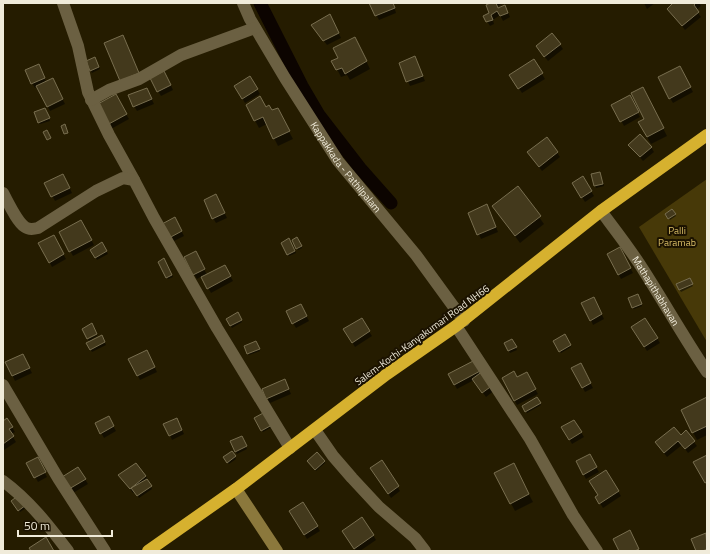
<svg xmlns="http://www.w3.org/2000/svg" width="710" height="554" font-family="'Titillium Web',sans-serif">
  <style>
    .green { fill: #473908 }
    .shadow { fill: #0007 }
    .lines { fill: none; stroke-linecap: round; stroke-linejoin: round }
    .canal { stroke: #0c0400; stroke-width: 13 }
    .building { fill: #43391c; stroke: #786e4f }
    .street { stroke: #6b6042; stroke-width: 12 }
    .secondary { stroke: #8b783c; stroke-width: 12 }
    .highway { stroke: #d6b12f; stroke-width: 12 }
    .labels { text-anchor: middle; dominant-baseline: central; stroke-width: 4; stroke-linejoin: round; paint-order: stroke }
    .street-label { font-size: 10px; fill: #f0ebda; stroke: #1b1200 }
    .park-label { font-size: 10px; fill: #dbbf67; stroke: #1b1200 }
  </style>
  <rect width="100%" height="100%" fill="#251c00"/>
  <path class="green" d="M707,179V342L639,227Z"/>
  <path class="shadow" d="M370,3H393L396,13L379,20Z
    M492,3H503L498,6V8L505,6L510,17L503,21L500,15L493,20L494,24L490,26L484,16L490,14Z
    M644,3H655L647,9Z
    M675,3H699L701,6L696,10L701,17L685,30L668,9Z
    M332,19L341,38L327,45L315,29Z
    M552,34L563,49L548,61L540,51Z
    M359,46L370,69L350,80L347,75L341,77L333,61Z
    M415,57L425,81L410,86L400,63Z
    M94,58L100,69L92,73L87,62Z
    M533,60L545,79L522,93L510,75Z
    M41,70L46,82L55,84L65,104L50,111L38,86L35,88L32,83Z
    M682,71L693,92L673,103L670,98Z
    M167,77L173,90L161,96L158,91Z
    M250,78L260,94L245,103L236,87Z
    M147,89L154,104L137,111L134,106Z
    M115,95L129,119L111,129L97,105Z
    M646,95L667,136L651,144L647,137L646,119Z
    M629,97L640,117L624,126L613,105Z
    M247,105L266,108L271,111L277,109L293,139L278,146L267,124L259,128Z
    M46,111L50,121L40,124L39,123Z
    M547,138L560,157L542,171L528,153Z
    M629,145L651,147L654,152L643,161Z
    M600,173L604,186L596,188L592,174Z
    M583,177L594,196L585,202L574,184Z
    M66,180L72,193L55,201L46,184Z
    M518,188L544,224L520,243L498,213Z
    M218,200L227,218L216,223L213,218Z
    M489,210L498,232L481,239L469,213Z
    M672,210L676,216L670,220L666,214Z
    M175,218L184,236L172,242L163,224Z
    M81,221L94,245L73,256L60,232Z
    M53,236L66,259L52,267L40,244Z
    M297,239L302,248L298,250L293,241Z
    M289,240L296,253L289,256L282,243Z
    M102,244L108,254L97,260L92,250Z
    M620,248L633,273L621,279L608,254Z
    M198,257L207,275L225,266L233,281L211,293L202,276L197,279L194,274Z
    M164,260L173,277L168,279L159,262Z
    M689,279L693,286L681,292L677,285Z
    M639,297L642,306L634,309L633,307Z
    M596,303L604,319L593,325L591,320Z
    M301,305L309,321L296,328L293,323Z
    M237,313L242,322L232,328L227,319Z
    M361,319L372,336L355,347L345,330Z
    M645,319L660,343L647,351L632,327Z
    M97,335V336L92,339V341L101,336L106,345L92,352L87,343L90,342L88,339Z
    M564,336L571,347L561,353L554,342Z
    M512,340L517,350L510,353L505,343Z
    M257,344L260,351L249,355L248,353Z
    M149,356L157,372L140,380L130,360Z
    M25,359L32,373L15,381L6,362Z
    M476,361L495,390L486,397L474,380L457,389L449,374Z
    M581,365L593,388L585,392L573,369Z
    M526,373L538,394L517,405L503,378H516Z
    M287,385L291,394L270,403L267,398Z
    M536,398L541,405L527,413L523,406Z
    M707,398V435L697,440L682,411Z
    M108,417L116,431L104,438L96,423Z
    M256,418L272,427L263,432Z
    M574,421L584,437L572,444L563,428Z
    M3,422L12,427L15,432L11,434L16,442L4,450Z
    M179,423L184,434L172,440L170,435Z
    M686,432L697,446L688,453L682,445L667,457L659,447L681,436Z
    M241,437L247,449L237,454L231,442Z
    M232,452L236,459L229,464L224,458Z
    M589,455L599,472L586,479L577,462Z
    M37,458L47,477L38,482L28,463Z
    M324,461L325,463L316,471L309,463Z
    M382,461L400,491L391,498L374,472Z
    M78,468L88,484L73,493L63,477Z
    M517,472L533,502L515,511L495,473Z
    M606,472L621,496L603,508L596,497L599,495Z
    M120,475L146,476L152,489L139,498L135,492L133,493Z
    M12,501L26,508L20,512Z
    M303,503L320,531L307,539L290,511Z
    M705,534L707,537V551H697Z
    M373,535L376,540L360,551H356L346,536Z"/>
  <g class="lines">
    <path class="canal" d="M260,3L302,86L319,115L360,168L391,203"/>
  </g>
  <path class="building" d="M369,3H393L395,8L375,16Z
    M490,3H496L498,8L505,5L508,13L500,16L497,11L491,15L493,20L486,22L483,16L489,13L486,5Z
    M673,3H696L694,5L699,12L682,26L667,9Z
    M330,14L339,33L323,41L311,25Z
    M552,33L561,44L544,57L536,46Z
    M123,35L139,73L120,81L104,43Z
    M355,37L367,61L345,74L342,68L336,70L331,61L338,58L333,48Z
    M415,56L423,76L406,82L399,63Z
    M95,57L99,67L90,71L86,61Z
    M534,59L543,73L518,89L509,75Z
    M39,64L45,78L31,84L25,70Z
    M680,66L691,87L669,99L658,77Z
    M164,71L171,85L157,92L150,78Z
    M250,76L258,89L242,99L234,86Z
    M53,78L63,99L47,107L36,86Z
    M643,87L664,128L647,137L638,122L644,119L631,93Z
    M147,88L152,99L133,107L128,95Z
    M116,94L127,114L107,125L96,105Z
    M630,95L639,112L620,122L611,105Z
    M260,96L266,107L269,105L272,110L278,108L290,131L273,139L263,117L254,121L246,105Z
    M45,108L50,118L38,123L34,112Z
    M65,124L68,133L64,134L61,126Z
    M47,130L51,138L47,140L43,132Z
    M640,134L652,147L640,157L628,145Z
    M547,137L558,152L539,167L527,152Z
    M600,172L603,184L594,186L591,174Z
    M63,174L70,188L51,197L44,183Z
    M583,176L592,191L581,198L572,183Z
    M518,186L541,216L515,236L492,206Z
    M216,194L225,213L212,219L204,200Z
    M487,204L496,227L477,235L468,213Z
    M672,209L676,214L668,219L665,214Z
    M175,217L182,231L169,238L162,224Z
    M81,220L92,240L69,252L59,232Z
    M54,235L64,254L49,263L38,243Z
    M297,237L302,246L296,249L292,240Z
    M289,238L295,251L287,255L281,243Z
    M102,242L107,251L95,258L90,250Z
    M620,247L631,268L618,275L607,254Z
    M196,251L205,269L193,275L184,257Z
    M164,258L172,275L166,278L158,262Z
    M225,265L231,276L207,289L201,277Z
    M690,278L693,284L679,290L676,284Z
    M638,294L642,304L632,308L628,298Z
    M594,297L602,314L590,321L581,303Z
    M301,304L307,316L292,324L286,311Z
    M238,312L242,320L230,326L226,319Z
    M362,318L370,331L352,343L343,329Z
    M645,318L658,338L644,347L631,327Z
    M92,323L97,334L87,339L82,329Z
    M565,334L571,345L559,352L553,341Z
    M102,335L105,342L90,350L86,343Z
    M512,339L517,347L508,351L504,343Z
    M256,341L260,349L247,354L244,346Z
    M147,350L155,367L137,376L128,359Z
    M23,354L30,368L12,376L5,362Z
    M477,359L482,370L454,385L448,374Z
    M581,363L591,383L582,388L571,368Z
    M483,371L493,385L482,393L472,379Z
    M514,371L517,377L527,372L536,389L514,401L502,378Z
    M285,379L289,389L266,399L262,389Z
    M537,397L541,403L525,412L522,406Z
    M707,397V426L692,433L681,410Z
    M265,412L272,425L261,431L254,418Z
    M109,416L114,426L100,434L95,423Z
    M7,418L13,427L9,429L14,436L3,444V421Z
    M177,418L182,430L169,436L163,424Z
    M574,420L582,432L569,440L561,427Z
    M674,427L681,435L686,430L695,441L685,449L678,441L664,453L655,442Z
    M242,436L247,446L235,452L230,441Z
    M232,451L236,456L227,463L223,457Z
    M317,452L325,461L315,470L307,461Z
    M590,454L597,467L583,475L576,461Z
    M707,455V482L705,483L693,462Z
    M38,457L46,472L34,478L26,463Z
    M382,460L399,486L388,494L370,468Z
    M136,463L146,476L130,489L118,475Z
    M514,463L529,494L510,504L494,473Z
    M78,467L86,479L69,489L62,477Z
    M606,470L619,491L599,504L595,497L598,495L589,481Z
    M147,479L152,486L137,496L131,488Z
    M19,495L26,505L18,511L11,501Z
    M303,502L318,526L304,535L289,511Z
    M362,517L374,535L354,549L342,531Z
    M630,530L639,549L635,551H619L613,539Z
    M706,533L707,549L703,551H696L691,539Z
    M46,537L54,551H31L29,548Z"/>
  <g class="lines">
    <g class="street">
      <path d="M63,3L78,46L88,92L109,135L134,180"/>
      <path id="s1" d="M243,3L250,19L285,78L338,161L416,255L464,321"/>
      <path d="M91,100L109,90L139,79L181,55L255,28"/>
      <path d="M3,193C8,202 17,222 25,227C29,230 34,229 38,228L96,191L123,178L134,180L154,218L217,328L290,448"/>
      <path id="s2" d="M601,211C616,231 631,250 644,271C665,304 685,339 707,372"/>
      <path d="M456,326L530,439L573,515L597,551"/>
      <path d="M3,385L58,478L105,551"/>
      <path d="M315,430L333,456L352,478L379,507L415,538L425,551"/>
      <path d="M3,481C29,500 49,526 68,551"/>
    </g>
    <path class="secondary" d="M236,489L277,551"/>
    <path class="highway" d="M148,551L236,489L387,374L456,326L601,211L707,135"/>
  </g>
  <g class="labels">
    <g class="street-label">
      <text stroke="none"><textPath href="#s1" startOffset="194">Kappakkada - Pathilpalam</textPath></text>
      <text stroke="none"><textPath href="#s2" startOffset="97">Mathapithabhavan</textPath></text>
      <text transform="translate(422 335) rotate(-36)">Salem-Kochi-Kanyakumari Road NH66</text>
    </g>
    <g class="park-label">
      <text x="677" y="230">Palli<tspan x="677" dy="12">Paramab</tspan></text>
    </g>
  </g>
  <rect width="710" height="554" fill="none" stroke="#f0ebda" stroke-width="8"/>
  <path d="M18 530v6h94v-6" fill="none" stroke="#f0ebda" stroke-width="2"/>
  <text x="24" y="530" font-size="12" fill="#f0ebda" stroke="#1b1200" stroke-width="3" paint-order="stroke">50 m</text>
</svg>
